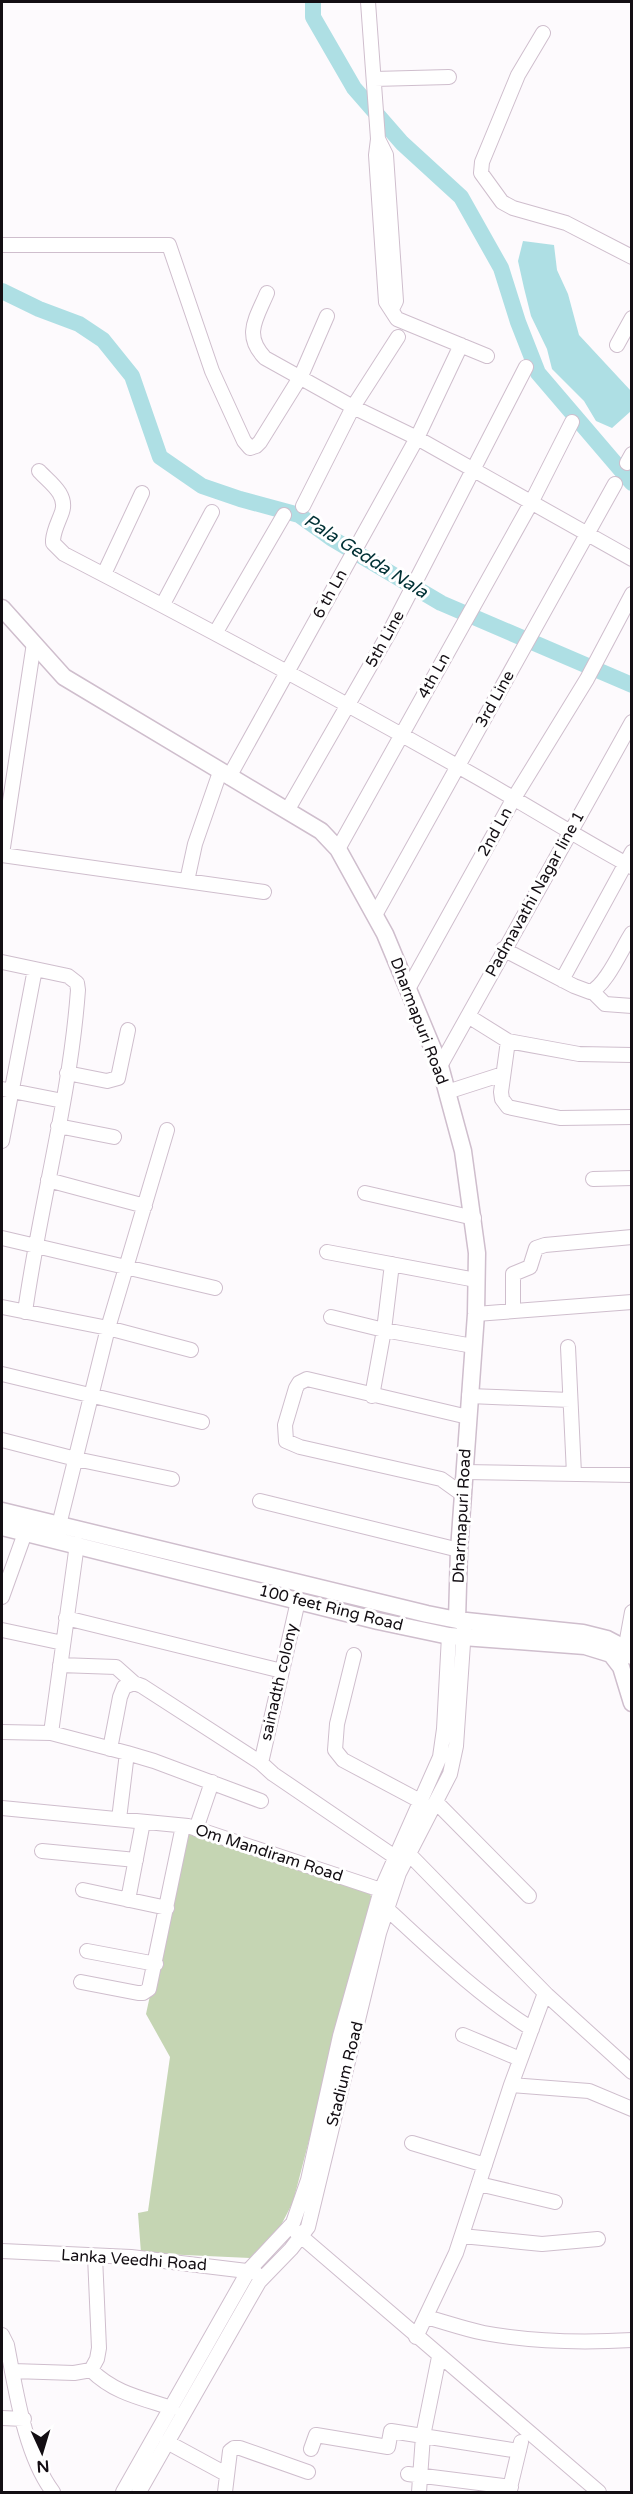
<svg xmlns="http://www.w3.org/2000/svg" width="633" height="2494" font-family="'Varela Round',sans-serif">
  <style>
    .green { fill: #c5d5b3 }
    .water { fill: #aedfe4 }
    .lines { fill: none; stroke-linecap: round; stroke-linejoin: round }
    .river { stroke: #aedfe4; stroke-width: 16 }
    .minor-casing { stroke: #cfbecd; stroke-width: 16 }
    .major-casing { stroke: #cfbecd; stroke-width: 19 }
    .minor { stroke: #fff; stroke-width: 14 }
    .major { stroke: #fff; stroke-width: 16 }
    .labels { text-anchor: middle; dominant-baseline: central; stroke-width: 6; stroke-linejoin: round; paint-order: stroke }
    .street-label { font-size: 16px; fill: #130e13; stroke: #fff }
    .water-label { font-size: 18px; font-style: italic; fill: #003135; stroke: #fff }
  </style>
  <rect width="100%" height="100%" fill="#fdfafd"/>
  <path class="green" d="M186,1830L369,1892L372,1898L293,2202L277,2233L250,2258L141,2253L138,2213L148,2211L170,2057L146,2014Z"/>
  <path class="water" d="M523,241L554,245L557,270L568,294L579,335L631,391V411L612,428L596,421L584,401L552,369L547,349L531,316L524,288L518,261Z"/>
  <g class="lines">
    <path class="river" d="M313,2V17L354,88L402,143L461,197L501,268L518,322L538,373L632,483
      M2,291L39,309L79,324L103,340L132,376L160,457L202,486L240,499L299,515L331,538L441,603L632,685"/>
    <g class="minor-casing">
      <path id="minor" d="M368,2L378,139L376,155L386,302L397,319L487,356
        M543,33L518,75L482,162L481,173L502,202L513,208L566,223L632,257
        M374,79L449,77
        M378,139L386,155L396,301L392,309
        M2,245H169L212,371L244,441L250,448L256,446L260,442L301,376L327,316
        M267,293C256,319 243,335 265,358L353,407L417,438L632,559
        M617,345L632,318
        M627,463L632,454
        M39,471C49,482 68,494 62,512C59,521 54,529 53,540V543L64,554C197,623 328,693 459,767C517,799 573,835 632,867
        M303,506L353,407L398,337
        M104,574L142,493
        M163,604L212,512
        M216,632L284,515
        M229,777L417,438L461,345
        M287,811L389,633L526,367
        M338,849L531,503L572,422
        M2,854L34,643
        M2,855L264,892
        M187,881L195,844L220,772
        M375,915L615,484
        M503,949L574,986L590,992C606,986 622,948 632,933
        M2,962L68,976L77,983L78,990C70,1099 40,1204 25,1312
        M562,980L632,852
        M408,989L514,798L587,679L632,594
        M593,992L605,1004L632,1006
        M468,1016L508,1041L579,1054L632,1055
        M508,1041L501,1092L502,1099L508,1107L560,1118L632,1117
        M440,1066L632,722
        M67,1073L107,1081L118,1078L128,1030
        M2,1089L63,1101
        M447,1092L503,1074
        M58,1126L114,1137
        M2,1141L35,969
        M593,1179L632,1178
        M48,1180L145,1206
        M365,1193L474,1218
        M2,1238L215,1288
        M327,1252L476,1280
        M2,1307L108,1328L191,1350
        M513,1311V1274L530,1267L536,1248L545,1245L632,1237
        M476,1314L632,1302
        M331,1317L384,1330L473,1346
        M568,1347L574,1474
        M2,1374L202,1422
        M372,1396L384,1330L392,1264
        M469,1396L570,1400
        M2,1440L76,1459L172,1479
        M464,1472L632,1475
        M462,1494L441,1479L300,1447L286,1441L285,1425L296,1388L299,1383L307,1379L468,1417
        M260,1501L459,1550
        M57,1533L108,1328L167,1130
        M2,1597L25,1533
        M66,1618L282,1671
        M2,1630L63,1643
        M354,1655L337,1724L335,1750L343,1760L422,1802
        M624,1656L632,1612
        M60,1665L116,1667L134,1683
        M2,1732L51,1733L127,1753L154,1761L261,1801
        M51,1733L77,1544
        M110,1749L120,1697L124,1687L134,1683L142,1686L261,1763L273,1774L395,1857
        M261,1763L298,1601
        M436,1802L529,1896
        M2,1808L188,1826L390,1893
        M119,1819L127,1753
        M196,1829L212,1782
        M42,1851L136,1860
        M409,1854L547,1995L632,2072
        M83,1890L167,1908
        M128,1900L143,1822
        M386,1908C433,1951 478,1995 532,2029
        M87,1951L156,1964
        M81,1982L138,1993H143L149,1989L183,1826
        M463,2035L520,2059
        M511,2085L589,2091L632,2109
        M412,2143L485,2165
        M479,2184L555,2202
        M296,2232L599,2492
        M462,2236L542,2244L598,2239
        M2,2251L131,2257L255,2272
        M426,2317C445,2322 464,2329 484,2333C533,2342 582,2343 632,2340
        M2,2335L7,2345C16,2391 25,2455 53,2492
        M416,2337L456,2253L511,2085L545,1993
        M91,2370C114,2393 141,2398 172,2408
        M13,2371L74,2373L91,2370L97,2359L99,2348L95,2256
        M2,2418L24,2419
        M167,2442L226,2474
        M311,2449L316,2435L388,2447L391,2431L519,2451
        M408,2474L511,2487
        M123,2492L249,2270L293,2223L308,2180L340,2036L381,1890L440,1757L444,1729L449,1636
        M139,2492L259,2282L291,2249L308,2227L379,1933L399,1873L450,1774L456,1746L464,1629
        M225,2492L230,2451L234,2448H240L308,2472
        M419,2492L423,2436L439,2357
        M509,2492L521,2442"/>
    </g>
    <g class="major-casing">
      <path id="major" d="M2,608L64,677L321,831L338,849L385,934L440,1066L463,1151L477,1253L476,1314L459,1550L457,1620
        M2,1511L427,1614L457,1620L583,1633L607,1639L626,1649L632,1656
        M2,1527L378,1621L449,1636L585,1646L611,1654L621,1667L632,1703"/>
    </g>
    <use href="#minor" class="minor"/>
    <use href="#major" class="major"/>
  </g>
  <g class="labels">
    <g class="street-label">
      <text transform="translate(330 594) rotate(-61)">6 th Ln</text>
      <text transform="translate(385 639) rotate(-61)">5th Line</text>
      <text transform="translate(434 676) rotate(-61)">4th Ln</text>
      <text transform="translate(495 699) rotate(-61)">3rd Line</text>
      <text transform="translate(495 832) rotate(-61)">2nd Ln</text>
      <text transform="translate(535 894) rotate(-61)">Padmavathi Nagar line 1</text>
      <text transform="translate(419 1021) rotate(69)">Dharmapuri Road</text>
      <text transform="translate(462 1516) rotate(-87)">Dharmapuri Road</text>
      <text transform="translate(331 1608) rotate(14)">100 feet Ring Road</text>
      <text transform="translate(279 1682) rotate(-77)">sainadth colony</text>
      <text transform="translate(269 1853) rotate(18)">Om Mandiram Road</text>
      <text transform="translate(345 2074) rotate(-76)">Stadium Road</text>
      <text transform="translate(134 2260) rotate(4)">Lanka Veedhi Road</text>
    </g>
    <g class="water-label">
      <text transform="translate(366 556) rotate(32)">Pala Gedda Nala</text>
    </g>
  </g>
  <rect width="633" height="2494" fill="none" stroke="#130e13" stroke-width="6"/>
  <g transform="translate(42 2452) rotate(176)" stroke="#ffffff" stroke-width="4.5" paint-order="stroke">
  <path d="M0-4.5L10 22L0 15L-10 22Z" fill="#130e13"/>
  <text y="-9" font-size="16" font-weight="bold" text-anchor="middle" fill="#130e13">N</text>
  </g>
</svg>
